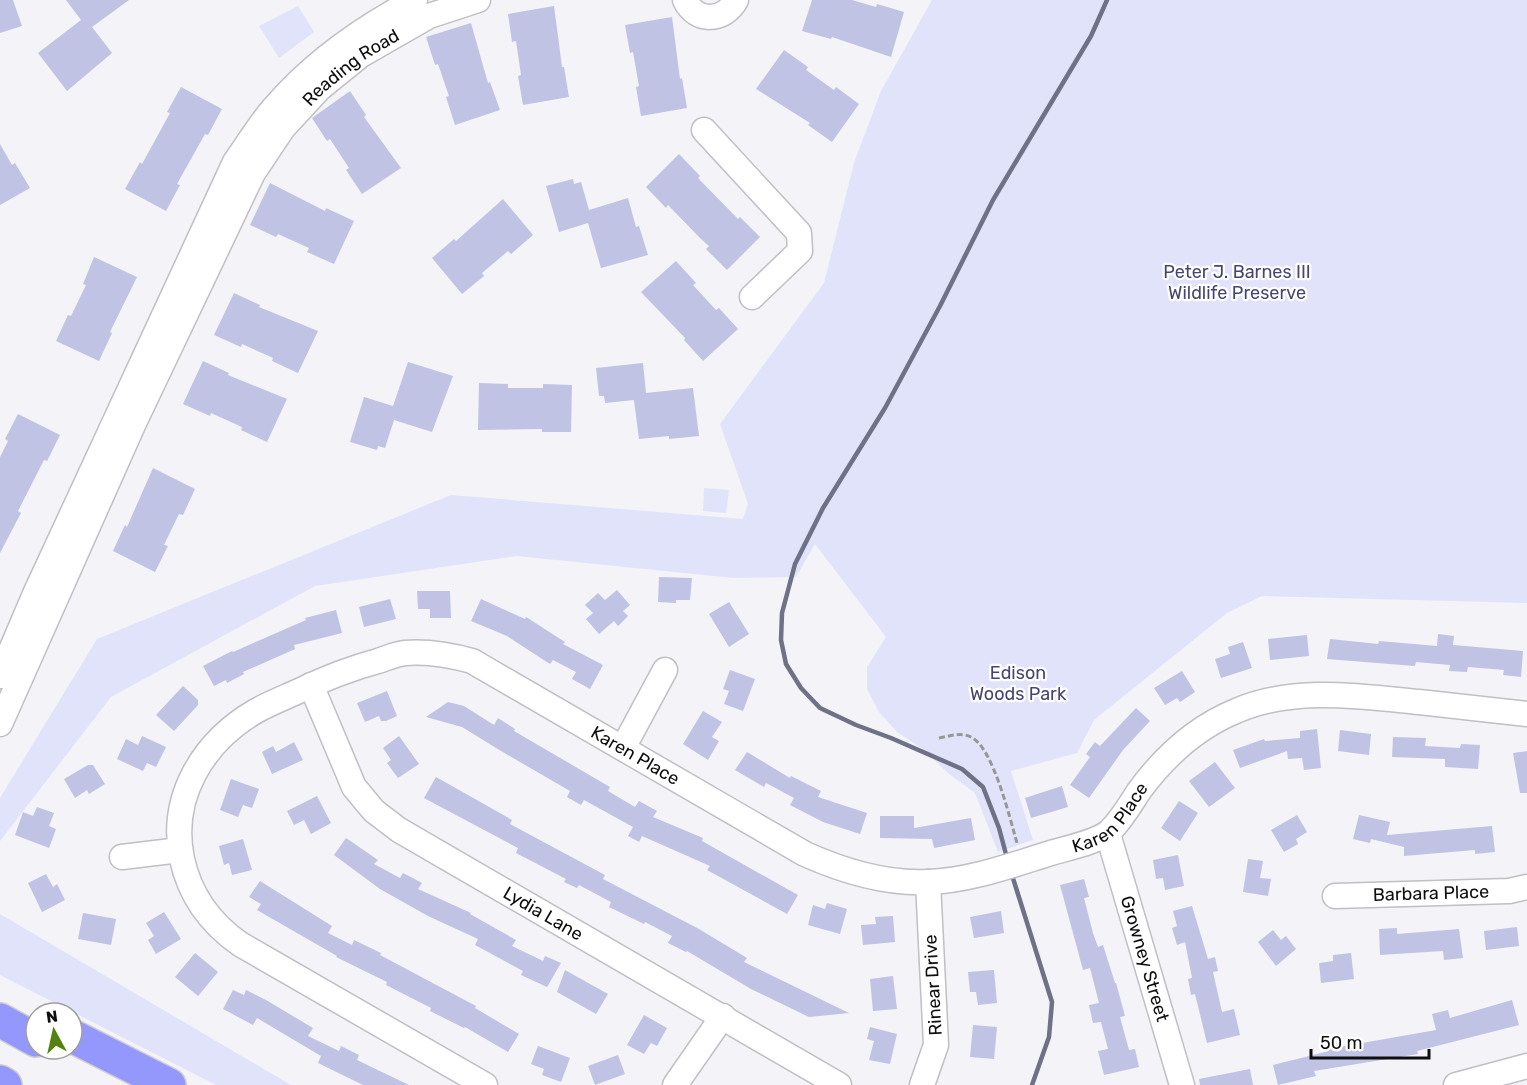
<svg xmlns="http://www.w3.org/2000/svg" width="1527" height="1085" font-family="Rubik,sans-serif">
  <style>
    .green { fill: #e1e3fb }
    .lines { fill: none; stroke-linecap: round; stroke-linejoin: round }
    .stream { stroke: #6f7187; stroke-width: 4.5 }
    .building { fill: #c0c3e3 }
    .minor-casing { stroke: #bfbfc4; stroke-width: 27 }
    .highway-casing { stroke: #cfcfcf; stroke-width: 36 }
    .path { stroke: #97979a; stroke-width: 3; stroke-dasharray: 6 3; stroke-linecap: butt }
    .minor { stroke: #fff; stroke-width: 24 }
    .highway { stroke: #9498fd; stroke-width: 33 }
    .labels { text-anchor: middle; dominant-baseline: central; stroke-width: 4.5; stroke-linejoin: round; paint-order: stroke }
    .street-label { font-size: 18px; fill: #0e0e0f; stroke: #fff }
    .park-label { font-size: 18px; fill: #444673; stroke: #fff }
  </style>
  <rect width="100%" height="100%" fill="#f3f3f8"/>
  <path class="green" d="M932,0H1527V603L1262,596L1227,613L1094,720L1077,753L1011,771L1033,840L998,852L975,793L949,774L924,750L897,732L879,712L867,689V667L886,637L815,544L796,577L733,578L517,556L315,586L111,697L0,841V798L97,639L451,495L743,519L748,504L720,424L824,283L854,163L881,91Z
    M298,6L314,32L279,58L259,26Z
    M704,488L729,490L726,513L703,511Z
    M0,914L291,1085H216L0,975Z"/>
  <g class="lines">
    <path class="stream" d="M1007,858L999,828L983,787L962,769L891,738L856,725L820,708L801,688L786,664L781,640L782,613L795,564L823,508L885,408L940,306L993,200L1091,36L1107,0
      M1011,872L1052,1002L1049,1037L1032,1085"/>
  </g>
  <path class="building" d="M0,0H13L22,26L0,33Z
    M66,0H129L92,27L112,53L67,91L38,53L81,20Z
    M812,0H852L876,7L877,4L904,12L891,57L832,37L831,39L802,31Z
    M554,6L562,67H564L569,97L523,105L518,76L521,75L516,41L512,42L508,14Z
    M672,17L680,79L682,78L687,108L641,116L636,87L639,86L633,52L630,53L625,25Z
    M471,23L488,83L490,82L500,110L455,125L446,97L449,96L438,64L435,65L426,37Z
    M784,50L808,67L806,70L834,90L836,87L859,104L832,142L808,125L810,123L756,89Z
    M181,87L222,109L208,135L205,134L177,184L180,185L166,211L125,189L140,162L142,164L170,113L167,112Z
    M350,91L366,115L364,117L401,168L362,194L346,170L349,168L330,139L327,141L312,118Z
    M0,144L12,165L15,163L30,188L0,205Z
    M679,154L700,176L698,178L738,219L740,217L760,237L727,270L706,249L709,246L701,239L668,205L666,208L646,187Z
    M573,179L574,184L581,182L589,210L628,198L636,227L639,226L648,255L601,268L588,223L559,232L546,186Z
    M270,183L325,211L326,208L354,221L334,264L307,252L309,248L278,234L276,237L250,225Z
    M503,199L533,235L511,254L508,251L482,273L484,276L462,294L432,258L454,239L456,241Z
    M94,257L137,277L110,332L112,333L99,361L56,341L68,315L71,316L86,285L83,284Z
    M676,261L696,283L693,285L716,310L719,308L738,329L703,361L684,340L685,338L641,292Z
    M234,293L260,305L259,307L318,331L298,373L272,361L273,358L242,344L241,347L214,335Z
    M203,361L229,373L228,375L287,399L267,442L241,430L242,427L211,413L210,416L183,404Z
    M408,362L453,376L432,432L394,420L385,448L378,446L377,450L350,442L364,397L393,406Z
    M643,363L646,393L693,388L699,436L669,439V436L639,439L634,400L605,403L604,396H599L596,368Z
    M479,383L508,384V388H543V384L572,385L571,432H542V429L478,430Z
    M18,414L60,435L47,461L44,460L18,511L21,513L0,553V457L8,441L5,439Z
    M153,468L195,489L183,515L179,514L164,545L168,546L155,572L113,551L125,525L127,527Z
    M659,577L692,578L690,600H676V603L658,602Z
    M617,590L630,605L623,611L628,616L618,626L614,621L599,634L586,619L593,613L585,605L598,593L605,600Z
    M417,591H450L451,618H430V609H418Z
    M390,599L396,619L364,627L359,607Z
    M481,599L525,619L526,617L565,642L563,644L603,665L590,689L572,679L576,672L553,660L550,664L507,636L471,621Z
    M729,602L749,634L729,647L709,614Z
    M336,610L342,633L294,645L295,649L243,672L244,674L227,683L226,680L214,686L203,666L232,651L233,652L306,620L305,618Z
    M1438,634L1454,636L1453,645L1523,651L1521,677L1503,675L1504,670L1468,667L1467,672L1449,671L1450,665L1416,662L1415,666L1327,659L1330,639L1378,644L1379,641L1437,646Z
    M1307,635L1309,656L1270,660L1268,639Z
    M1243,642L1252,668L1221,678L1215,659L1230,654L1228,647Z
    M730,670L755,679L743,711L724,704L729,691L723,689Z
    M1182,671L1195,692L1180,702L1177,698L1165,705L1154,688Z
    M183,686L198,700V705L174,731L156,715Z
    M387,691L397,716L386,721H381L379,716L365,722L357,703Z
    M448,702L464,706L494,725L498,718L515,729L514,731L610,787L608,791L635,807L639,801L657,811L653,817L703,838L702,841L798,895L787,914L707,870L710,866L642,836L639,842L628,836L633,827L584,800L581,805L567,797L570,791L501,751L462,727L426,717Z
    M1136,708L1150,721L1123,750L1089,798L1070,785L1090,757L1086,754L1095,742L1100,746Z
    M703,711L722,722L712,737L719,741L708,760L683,744Z
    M1317,729L1321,768L1304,770L1302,758L1288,759L1287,751L1240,768L1233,750L1264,739L1265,741L1300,738V731Z
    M1340,730L1371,734L1369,755L1338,751Z
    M142,736L166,747L156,767L147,763L143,771L117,759L126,739L138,745Z
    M399,736L419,764L398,778L387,763L391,760L383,748Z
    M1393,737L1426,738L1425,746L1460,748L1461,744L1480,745L1478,769L1445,767V759L1392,757Z
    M294,742L303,760L272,774L262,752L273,746L276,752Z
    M1527,751V793H1520L1513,753Z
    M747,752L790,778L791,776L821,791L818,797L867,813L860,834L823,822L790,805L794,798L766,783L764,787L735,770Z
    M1215,762L1235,788L1209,807L1189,781Z
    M88,765H93L105,784L89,794L87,790L75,798L64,779Z
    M436,777L512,820L510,824L605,875L603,879L699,929L747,958L744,962L849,1013L809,1017L751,989L687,951L686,952L668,943L672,936L645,922L644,924L609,907L611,902L579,885L577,888L564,882L566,879L516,853L518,848L424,798Z
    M231,779L259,789L252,808L243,805L238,817L220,810Z
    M1062,786L1068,807L1031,818L1025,798Z
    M317,796L331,823L311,834L304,820L294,825L287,811Z
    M1179,801L1198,813L1180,841L1161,828Z
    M37,807L54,813L49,826L56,829L49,848L15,835L23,812L33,816Z
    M1297,815L1307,832L1296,839L1298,844L1284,852L1271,830Z
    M1359,815L1390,822L1387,835L1492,826L1495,852L1475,854V850L1404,856V847L1371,839L1370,843L1353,839Z
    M880,816H914V828L971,818L975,840L934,848L932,839L880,838Z
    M346,838L378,860L374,864L400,878L403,873L422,883L418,889L471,913L470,914L516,940L512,946L543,961L545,956L561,963L547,987L521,975L523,971L475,945L478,939L428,916L380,889L334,855Z
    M243,839L252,870L232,875L229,863L224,865L219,846Z
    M1178,855L1184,886L1165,890L1163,878L1156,879L1153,860Z
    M1248,859L1263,861L1260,878L1271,879L1268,896L1243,892Z
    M46,874L53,887L57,884L65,900L42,912L28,883Z
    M1084,879L1089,897L1084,898L1093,933L1098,947L1103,945L1115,983H1116L1125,1016L1120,1017L1129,1050L1135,1049L1139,1067L1104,1075L1098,1051L1108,1049L1101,1022L1093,1023L1089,1005L1099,1003L1090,968L1083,970L1060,885Z
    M260,881L332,926L328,933L352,945L354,940L381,953L380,955L476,1006L475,1008L519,1034L508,1052L465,1027L464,1028L430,1011L431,1008L386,985L387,982L336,957L337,956L257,910L261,904L249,897Z
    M827,903L847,909L840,934L808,925L813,905L825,909Z
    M1192,906L1208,959L1215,957L1218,971L1213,972L1222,1012L1234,1009L1240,1035L1207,1043L1195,994L1191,995L1188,979L1192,978L1185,942L1177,945L1172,928L1177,926L1173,911Z
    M1001,911L1004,933L974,938L970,917Z
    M164,912L181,939L156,954L148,940L154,936L146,923Z
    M83,913L116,919L111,945L78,939Z
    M893,916L895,942L863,945L861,925L876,924L875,917Z
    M1517,927L1519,946L1486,950L1484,931Z
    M1397,928V934L1459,929L1463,958L1444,960L1443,951L1380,955L1379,929Z
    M1273,930L1281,940L1286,936L1296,949L1276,966L1258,942Z
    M195,953L218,972L198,996L175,977Z
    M1351,953L1354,979L1321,983L1319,963L1333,961V955Z
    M565,970L608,994L596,1014L557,992Z
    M994,970L997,1003L978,1005L976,992H970L968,972Z
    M893,976L897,1009L873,1011L870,979Z
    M233,990L244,995L246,990L266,1000L313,1028L308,1036L339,1051L341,1046L359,1055L357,1060L409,1085H363L318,1063L321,1056L257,1018L253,1025L223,1009Z
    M1512,1000L1519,1025L1417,1051L1418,1054L1314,1071L1316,1076L1278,1085L1273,1065L1329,1051L1328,1049L1436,1030L1432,1014L1448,1010L1450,1018Z
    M644,1015L667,1028L657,1046L651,1043L644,1054L627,1045Z
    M973,1025L997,1027L994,1059L970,1057Z
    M870,1027L897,1034L890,1064L869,1060L874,1041L867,1039Z
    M538,1046L570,1058L561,1082L542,1075L544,1069L531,1064Z
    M618,1055L625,1074L595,1085L588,1066Z
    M1250,1069L1253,1085H1200L1199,1079Z"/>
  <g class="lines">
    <g class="minor-casing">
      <g id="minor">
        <path d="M685,0C696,23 724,22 736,0"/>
        <path d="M704,130L799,233L800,251L752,297"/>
        <path d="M0,676L35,594L235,162C248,144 259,125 273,109C312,63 362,28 415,0"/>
        <path id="s1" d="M311,685L354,787L374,811L399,830L839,1085"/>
        <path id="s2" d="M0,724L133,425L253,173L283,128L319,89L361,55L429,16L478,0"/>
        <path d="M623,748L665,670"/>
        <path id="s3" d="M1108,834L1182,1085"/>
        <path d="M122,857L180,850"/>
        <path id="s4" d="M1335,896L1509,891L1527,887"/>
        <path id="s5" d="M485,1085L240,944C210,923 190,896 182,859C169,797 203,742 256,711C270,703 286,697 301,690C326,678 352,668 378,661C387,658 396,654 405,653C428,651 450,655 472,661L805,854C843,871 886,884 928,882C969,881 1012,865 1051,853C1067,848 1098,842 1110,831C1122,819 1130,805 1139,791C1164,757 1197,727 1236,711C1293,686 1359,696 1419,702C1455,706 1491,710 1527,714"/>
        <path d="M675,1085L723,1016"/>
        <path d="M922,1085L936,1045L928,882"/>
        <path d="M1456,1085L1527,1066"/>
      </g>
    </g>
    <g class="highway-casing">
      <path id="highway" d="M0,1020L36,1040
        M72,1036L169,1085
        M0,1082L5,1085"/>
    </g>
    <path class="path" d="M939,738C950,736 961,732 971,737C993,747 1010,819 1017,843"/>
    <use href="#minor" class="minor"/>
    <use href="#highway" class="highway"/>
  </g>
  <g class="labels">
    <g class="street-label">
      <text stroke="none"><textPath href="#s2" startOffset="752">Reading Road</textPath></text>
      <text stroke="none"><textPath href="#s5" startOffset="982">Karen Place</textPath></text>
      <text stroke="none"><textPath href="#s5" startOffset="1504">Karen Place</textPath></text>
      <text stroke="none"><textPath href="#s4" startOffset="96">Barbara Place</textPath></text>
      <text stroke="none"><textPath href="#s1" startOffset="340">Lydia Lane</textPath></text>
      <text stroke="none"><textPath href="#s3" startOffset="130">Growney Street</textPath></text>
      <text transform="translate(933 985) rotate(-93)">Rinear Drive</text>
    </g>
    <g class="park-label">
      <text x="1237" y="272">Peter J. Barnes III<tspan x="1237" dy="21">Wildlife Preserve</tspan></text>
      <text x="1018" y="673">Edison<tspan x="1018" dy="21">Woods Park</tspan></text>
    </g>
  </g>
  <g transform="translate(54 1031) rotate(352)"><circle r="28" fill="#ffffff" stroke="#9f9f9f" stroke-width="1.5"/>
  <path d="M0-4.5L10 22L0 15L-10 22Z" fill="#548211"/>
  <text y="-9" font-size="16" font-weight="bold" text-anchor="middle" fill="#0e0e0f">N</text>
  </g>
  <path d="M1311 1049v9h118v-9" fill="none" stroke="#0e0e0f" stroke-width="3"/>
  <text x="1320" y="1049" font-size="18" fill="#0e0e0f" stroke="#ffffff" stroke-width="4.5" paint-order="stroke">50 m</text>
</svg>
